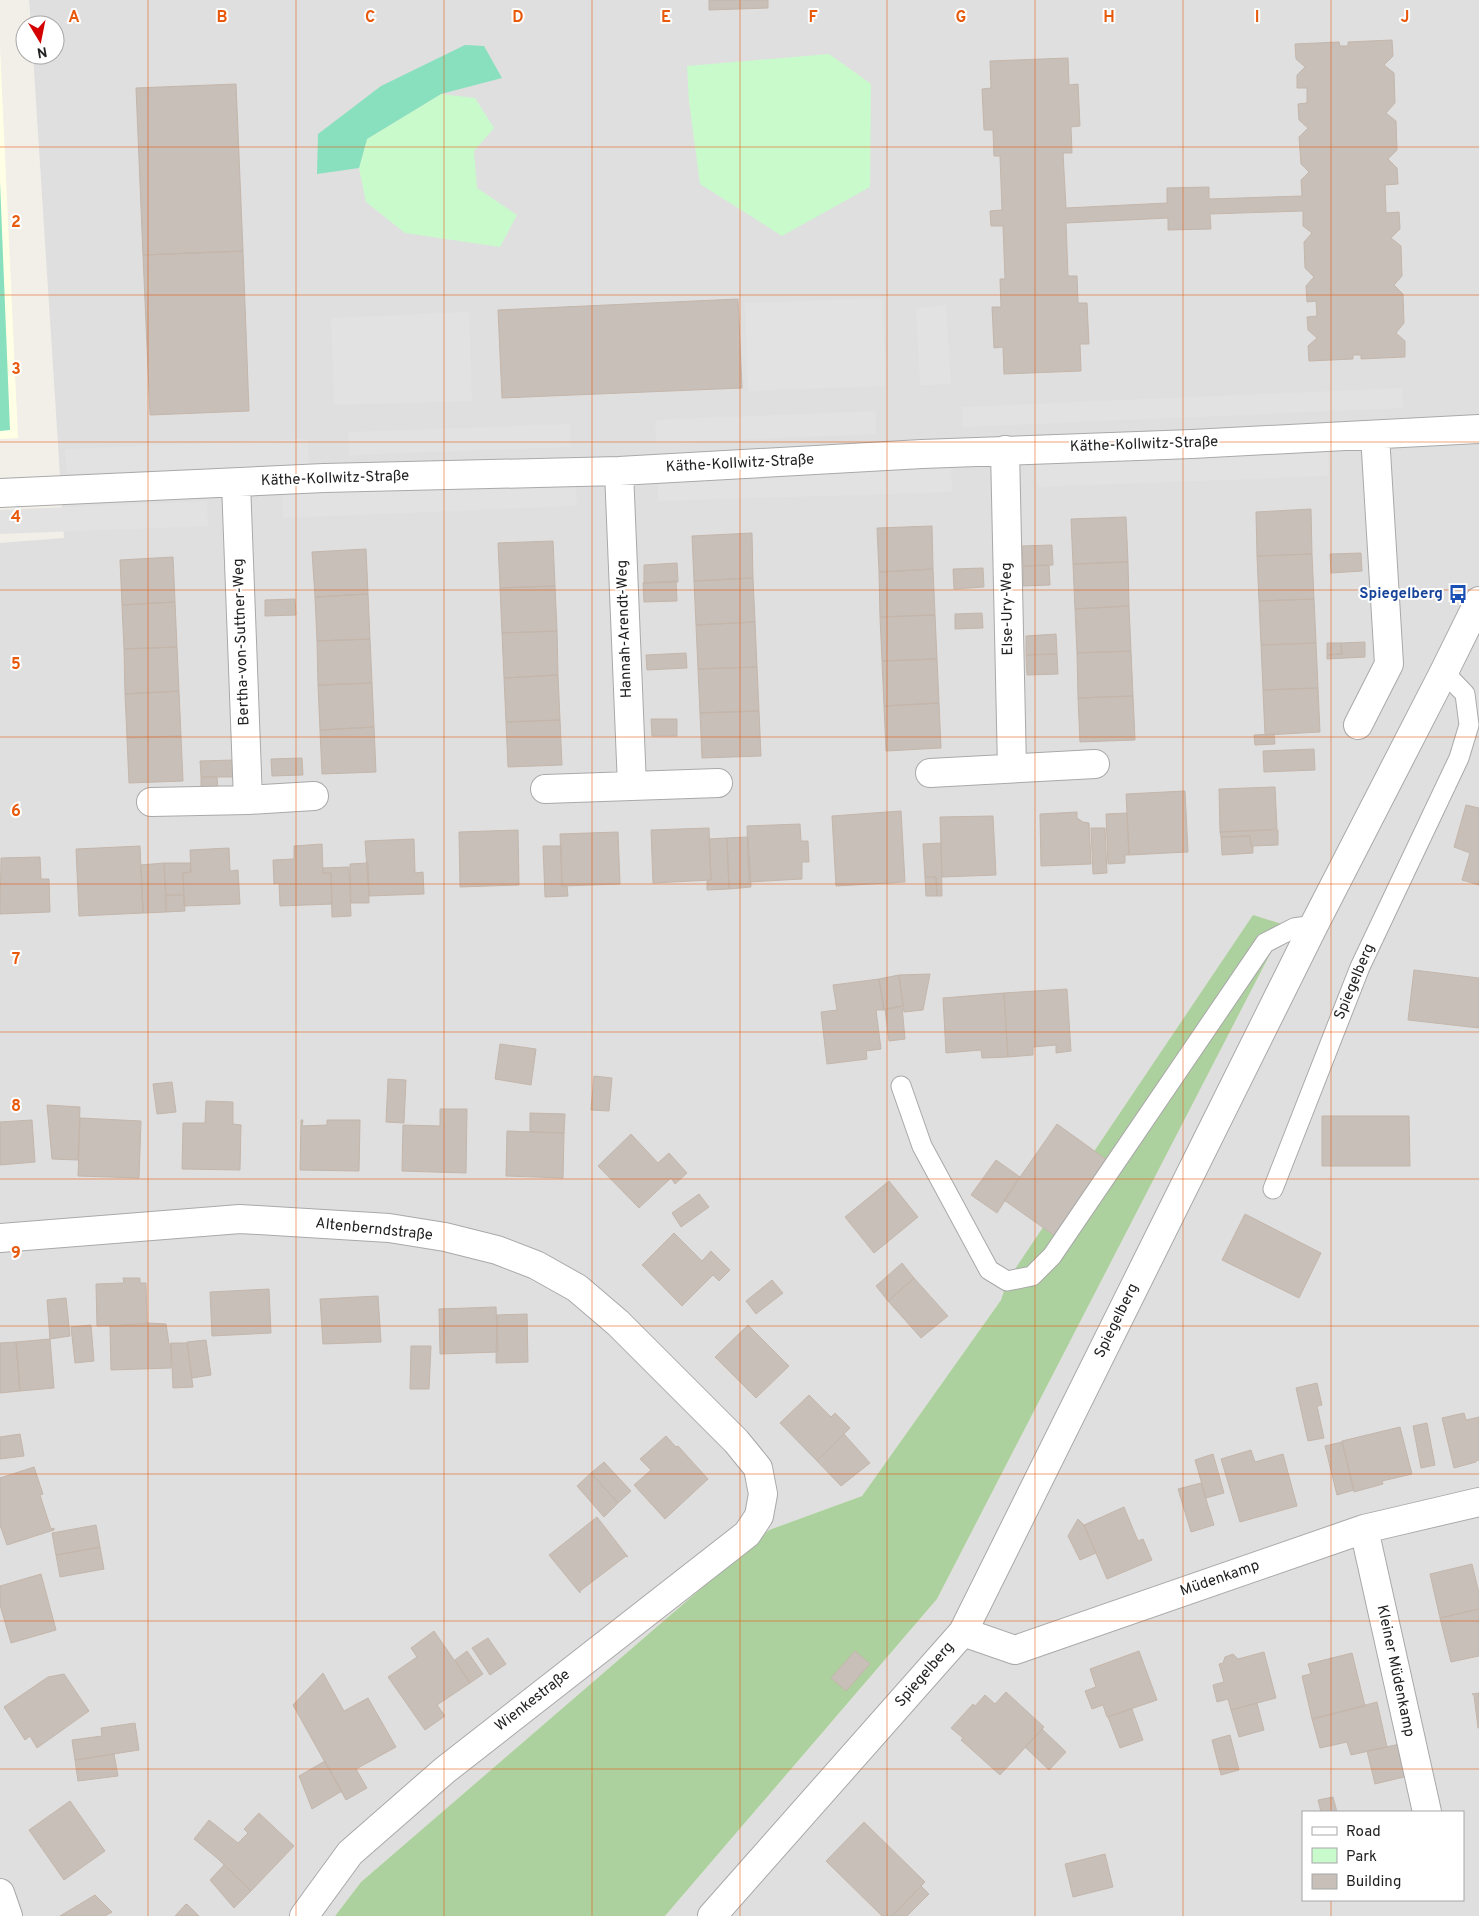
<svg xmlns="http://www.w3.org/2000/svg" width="1479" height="1916" font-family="Overpass,sans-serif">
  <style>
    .residential { fill: #e0dfdf; fill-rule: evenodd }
    .education { fill: #ffffe5 }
    .forest { fill: #add19e }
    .park { fill: #c8facc }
    .pitch { fill: #88e0be }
    .parking { fill: #e2e2e2 }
    .building { fill: #c7bfb8; stroke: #c4b6ab }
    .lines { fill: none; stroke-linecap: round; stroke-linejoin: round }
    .lane-casing { stroke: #a9a9a9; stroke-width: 21 }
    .street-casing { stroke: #a9a9a9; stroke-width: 30 }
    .lane { stroke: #fff; stroke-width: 19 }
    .street { stroke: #fff; stroke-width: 28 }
    .grid { fill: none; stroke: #e8590c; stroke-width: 1; stroke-opacity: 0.55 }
    .labels { text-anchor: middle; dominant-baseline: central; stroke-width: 4; stroke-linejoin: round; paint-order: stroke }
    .street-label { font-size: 15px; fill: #222; stroke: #fff }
    .transit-label { font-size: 15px; font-weight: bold; fill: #164399; stroke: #fff; text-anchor: end }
    .grid-label { font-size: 16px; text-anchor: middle; font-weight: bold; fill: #e8590c; stroke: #fff; stroke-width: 4; stroke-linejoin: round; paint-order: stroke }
  </style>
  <rect width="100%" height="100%" fill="#f2efe9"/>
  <path class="residential" d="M29,0H1479V1916H665L937,1599L1285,925L1007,1281L1001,1300L862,1496L769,1530L361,1882L335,1916H0V543L64,538L33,55H55V25H31ZM1303,1812H1463V1900H1303Z"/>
  <path class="education" d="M0,47L18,438L0,439Z"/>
  <path class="forest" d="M1253,915L1285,925L937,1599L665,1916H335L361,1882L769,1530L862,1496L1001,1300L1007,1281Z"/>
  <path class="park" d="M829,54L871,84L870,187L782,236L700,184L689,101L687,66Z
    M441,94L475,98L494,128L474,151L477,188L517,215L500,247L405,233L366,202L359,168L367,139Z"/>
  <path class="pitch" d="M465,45L484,46L502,78L441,94L367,139L359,168L317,174L318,134L381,86Z
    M0,181L10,430L0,431Z"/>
  <path class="parking" d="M882,298L886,386L748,391L745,303Z
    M946,305L951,384L920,385L916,308Z
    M469,312L472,401L334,405L331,318Z
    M1402,388L1403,408L963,427L962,407Z
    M876,411V434L656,443L655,420Z
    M570,424L571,447L349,455L348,432Z
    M308,439L309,464L67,474L65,449Z
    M1328,451L1329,476L1037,487L1036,462Z
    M951,468L952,492L658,501V477Z
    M575,482L577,506L283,518L282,494Z
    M207,501L208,526L0,534V510Z"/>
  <path class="building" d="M709,0H768V8L709,10Z
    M1392,40L1393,56L1384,65L1394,73L1395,103L1386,113L1396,121L1397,150L1388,159L1397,168L1398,184L1385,185L1386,213L1399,212L1400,229L1391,238L1401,246L1402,276L1394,285L1403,294L1404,323L1396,333L1405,341V357L1361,359V355H1353V359L1309,361L1308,346L1317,338L1308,330L1307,317L1317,316L1316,301L1307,302L1306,286L1314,277L1305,268L1304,242L1312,233L1303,226V211L1210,214L1211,229L1168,230V218L1066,223L1068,276H1077L1078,303H1087L1089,344H1080L1081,371L1004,374L1003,347L994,348L992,307H1001L1000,279H1005L1003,226H991L990,211L1002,210L1000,156H994L993,130H984L982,89L991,88L990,61L1068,58L1069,85L1078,84L1080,126L1071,127L1072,153H1063L1066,208L1167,203V188L1209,187V199L1302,196L1301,180L1309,172L1301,164L1299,137L1308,128L1299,120L1298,104L1307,103V88H1297V75L1305,67L1296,59L1295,44L1339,42L1340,46H1348V42Z
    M236,84L243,251L143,255L136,88Z
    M243,251L249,411L150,415L143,255Z
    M738,299L742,388L502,398L498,310Z
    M1311,509L1312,554L1257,556L1256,512Z
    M1126,517L1128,562L1073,564L1071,519Z
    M932,526L933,569L879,572L877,528Z
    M752,533L753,578L694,581L692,536Z
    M553,541L555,586L500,588L498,543Z
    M1052,545L1053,565L1023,566L1022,546Z
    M366,549L368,594L315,597L312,552Z
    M1361,553L1362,571L1331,573L1330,554Z
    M1312,554L1314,599L1259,601L1257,556Z
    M173,557L175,602L122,605L120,560Z
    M1128,562L1129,606L1075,609L1073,564Z
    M677,563L678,582L644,583V565Z
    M1049,565L1050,585L1023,586V566Z
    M983,568L984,587L954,589L953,569Z
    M933,569L935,615L880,617L879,572Z
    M753,578L755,622L696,625L694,581Z
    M676,581L677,601L644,602L643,583Z
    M555,586L557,631L502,633L500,588Z
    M368,594L370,639L317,641L315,597Z
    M295,599L296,615L265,616V600Z
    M1314,599L1316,643L1261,645L1259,601Z
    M175,602L177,647L124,649L122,605Z
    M1129,606L1131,651L1077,653L1075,609Z
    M982,613L983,628L955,629V614Z
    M935,615L937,659L882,661L880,617Z
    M755,622L757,667L698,669L696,625Z
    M557,631L558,675L504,678L502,633Z
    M1056,634L1057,654L1026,655V636Z
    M370,639L372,683L318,685L317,641Z
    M1365,642V657L1327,659V655L1342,654L1341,643Z
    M1316,643L1318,688L1263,690L1261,645Z
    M1327,643H1341L1342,654L1327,655Z
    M177,647L179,691L125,694L124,649Z
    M1131,651L1133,696L1078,698L1077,653Z
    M686,653L687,668L647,670L646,655Z
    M1057,654L1058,674L1027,675L1026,655Z
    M937,659L939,703L884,706L882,661Z
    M757,667L759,711L700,713L698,669Z
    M558,675L560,720L506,722L504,678Z
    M372,683L374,727L320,730L318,685Z
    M1318,688L1320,732L1265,735L1263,690Z
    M179,691L181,736L127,738L125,694Z
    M1133,696L1135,740L1080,742L1078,698Z
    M939,703L941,748L886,751L884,706Z
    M759,711L761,756L702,758L700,713Z
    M651,719H677V736H652Z
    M560,720L562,765L508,767L506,722Z
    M374,727L376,772L322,774L320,730Z
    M1274,734L1275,744L1255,745L1254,735Z
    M181,736L183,781L129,783L127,738Z
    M1314,749L1315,770L1264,772L1263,751Z
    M302,758L303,775L272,776L271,759Z
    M233,760L234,777H201L200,761Z
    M201,777H217L218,791L201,792Z
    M1275,787L1277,829L1220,832L1219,789Z
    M1185,791L1188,852L1129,855L1126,794Z
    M1466,805L1479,808V885L1462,880L1470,853L1454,847Z
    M901,811L905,882L836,886L832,816Z
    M1077,812V818L1083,822L1089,823L1091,864L1041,866L1040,814Z
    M1127,813L1129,855H1125V863L1108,864L1106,814Z
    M993,816L996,875L942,877L940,817Z
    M800,824L801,841H808L809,862H802V879L749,882L747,826Z
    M709,828L711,880L653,883L651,830Z
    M1091,828H1105L1107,873L1093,874Z
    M518,830L519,885L460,887L459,832Z
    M1278,830V845L1251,846L1250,836L1221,837L1220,832Z
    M618,832L620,884L562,886L560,834Z
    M1250,836L1251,846H1253V853L1222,855L1221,837Z
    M748,837L751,887L729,889L727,838Z
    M727,838L729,889L707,890V881L711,880L709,839Z
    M414,839L415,873L423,872L424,894L369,896L365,841Z
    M941,843L942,896H937L936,877H925L923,844Z
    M322,844L323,873H331L332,904L280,906L279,883L274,884L273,860L294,859V846Z
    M140,846L143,913L79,916L76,849Z
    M543,846H561L562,886H567L568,896L545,897Z
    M229,848L230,871L238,870L240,904L184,906L183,873L191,872L190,850Z
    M40,857L41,879H49L50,912L0,914L1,858Z
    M164,863H190L191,872L183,873L184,895H166Z
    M164,863L166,912L143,913L141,865Z
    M368,863L369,903H351L350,864Z
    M349,867L351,916L332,917L331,873H323V868Z
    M925,877H936L937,896H926Z
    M166,895H184L185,911L166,912Z
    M1414,970L1479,978V1028L1408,1020Z
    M930,974L923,1010L904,1012L899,975Z
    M899,975L903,1006L884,1010L879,979Z
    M879,979L884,1010H876L881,1049L866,1051L867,1059L827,1064L821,1012L837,1010L833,985Z
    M1067,989L1071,1051L1056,1053V1045L1033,1047V1055L1008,1057L1004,993Z
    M1004,993L1008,1057L982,1058L981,1050L946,1053L943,998Z
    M902,1006L905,1039L889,1041L885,1009Z
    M500,1044L536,1049L531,1085L495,1079Z
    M594,1076L612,1078L609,1111L591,1110Z
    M388,1079L406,1080L404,1123L386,1122Z
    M172,1082L176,1112L157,1114L153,1084Z
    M206,1101L233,1102V1124L241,1125L240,1170L182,1169L183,1123H205Z
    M47,1105L80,1107L78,1160L52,1159Z
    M440,1109H467L466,1173L402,1171L403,1125L440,1126Z
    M530,1113L565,1114L564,1133L530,1132Z
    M1322,1116H1409L1410,1166H1322Z
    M80,1118L141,1121L139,1178L78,1176Z
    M32,1120L35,1162L0,1165V1122Z
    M301,1120H303L302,1126L327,1125V1120H360L359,1171L300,1170Z
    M1057,1124L1107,1160L1055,1236L1004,1200Z
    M507,1131L564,1133L563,1178L506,1176Z
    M631,1134L658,1163L669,1153L687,1173L675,1184L671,1178L639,1208L598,1166Z
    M996,1160L1020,1177L997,1213L971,1195Z
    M889,1181L918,1217L874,1253L845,1217Z
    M699,1194L709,1207L681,1227L672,1213Z
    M1245,1214L1321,1253L1299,1298L1222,1260Z
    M674,1233L702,1261L711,1251L730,1270L719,1281L713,1275L682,1306L642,1265Z
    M902,1263L914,1278L888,1301L876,1286Z
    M123,1278H140V1283H146L147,1325L97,1326L96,1284L124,1283Z
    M914,1278L948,1316L921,1338L888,1301Z
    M772,1280L783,1293L756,1314L746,1301Z
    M269,1289L271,1333L212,1336L210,1292Z
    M378,1296L381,1342L323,1344L320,1299Z
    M66,1298L70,1336L50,1339L47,1300Z
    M496,1307L498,1352L440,1354L439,1309Z
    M527,1314L528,1362L496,1363L497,1315Z
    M148,1323L166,1324L169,1344H171V1368L111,1370L110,1326Z
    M91,1325L94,1361L75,1363L71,1327Z
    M748,1325L789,1366L756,1398L715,1357Z
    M50,1339L54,1388L20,1391L16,1342Z
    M206,1340L211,1375L192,1378L187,1342Z
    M16,1342L20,1391L0,1393V1343Z
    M171,1343H187L193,1387L173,1388Z
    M411,1346H431L429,1389H410Z
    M1317,1383L1322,1405L1317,1406L1324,1438L1308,1441L1296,1388Z
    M809,1395L831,1417L835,1413L850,1428L817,1461L780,1423Z
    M1464,1413L1466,1420L1479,1417V1460L1476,1461V1462L1454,1468L1442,1418Z
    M1427,1423L1435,1465L1421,1468L1413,1426Z
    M1400,1427L1412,1474L1382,1481L1383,1484L1354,1492L1342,1441Z
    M20,1434L24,1456L0,1459V1437Z
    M844,1434L870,1463L841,1486L817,1461Z
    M666,1436L676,1447L678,1446L708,1479L665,1519L634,1485L651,1470L640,1459Z
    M1342,1442L1354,1490L1337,1495L1325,1446Z
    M1251,1450L1255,1462L1283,1454L1297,1506L1240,1522L1221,1459Z
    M1213,1454L1224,1493L1206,1498L1195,1460Z
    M604,1462L631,1491L618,1503L591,1473Z
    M34,1467L43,1494L40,1495L51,1529L54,1528V1530L7,1545L0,1525V1478Z
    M591,1473L618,1503L604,1517L577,1486Z
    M1201,1483L1214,1525L1191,1532L1178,1489Z
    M1124,1507L1138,1541L1143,1539L1152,1560L1107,1579L1084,1525Z
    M597,1517L628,1557L626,1556L580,1591V1593L549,1555Z
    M1078,1519L1084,1525L1096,1553L1080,1560L1068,1536Z
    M96,1525L100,1547L56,1555L52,1533Z
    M100,1547L104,1569L60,1577L56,1555Z
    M1472,1564L1479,1593V1609L1440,1618L1430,1574Z
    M41,1574L56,1630L11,1643L0,1605V1586Z
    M1479,1609V1656L1451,1662L1440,1618Z
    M434,1631L470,1683L437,1705L445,1716L425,1730L388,1677L417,1657L411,1648Z
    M488,1638L506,1664L490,1675L472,1648Z
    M467,1651L483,1674L470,1683L455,1660Z
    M855,1651L870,1664L846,1691L831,1678Z
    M1139,1651L1157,1700L1107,1717L1103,1705L1092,1709L1085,1691L1096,1687L1090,1669Z
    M1264,1652L1276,1698L1231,1710L1228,1699L1217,1702L1213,1685L1224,1682L1219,1664L1223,1663L1225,1657L1233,1654L1238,1659Z
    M1352,1653L1365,1706L1312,1719L1302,1676L1311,1674L1308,1664Z
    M323,1673L344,1711L368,1698L396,1747L356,1769L367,1788L346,1800L293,1705Z
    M64,1674L89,1711L37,1748L30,1736L25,1740L4,1707L48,1677Z
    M1006,1692L1044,1727L1000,1775L961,1740L963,1738L951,1728L973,1704L975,1706L985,1695L995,1704Z
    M1479,1693V1728H1478L1474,1695L1472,1694Z
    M1377,1702L1387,1747L1351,1755L1347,1742L1320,1748L1312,1719Z
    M1257,1703L1264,1730L1239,1737L1231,1710Z
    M1132,1709L1143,1740L1120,1748L1108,1717Z
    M135,1723L139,1750L75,1760L72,1740L102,1736L101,1728Z
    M1042,1729L1066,1752L1049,1770L1025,1747Z
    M1230,1735L1239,1770L1221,1775L1212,1740Z
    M1400,1744L1408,1776L1375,1784L1367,1751Z
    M114,1754L118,1776L78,1781L75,1760Z
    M325,1761L342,1791L312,1809L299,1776Z
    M1333,1797L1337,1812H1321L1318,1800Z
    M70,1801L105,1851L64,1880L29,1830Z
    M259,1813L294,1846L251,1891L217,1858L194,1839L209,1820L238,1843L248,1833L244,1829Z
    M864,1822L925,1882L892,1916H882L826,1861Z
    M1105,1854L1113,1887L1073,1897L1065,1864Z
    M224,1865L251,1891L234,1908L210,1880Z
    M921,1886L929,1894L907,1916H892Z
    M95,1895L112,1912L105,1916H60Z
    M186,1904L188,1905L199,1916H175Z"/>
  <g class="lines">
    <g class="lane-casing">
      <path id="lane" d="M901,1086L922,1146L989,1270L1007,1281L1032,1276L1052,1256L1265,943L1294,928L1314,925
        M1273,1189L1360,967L1459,758L1469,725L1465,694L1444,672"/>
    </g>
    <g class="street-casing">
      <path id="street" d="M1005,450L1012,768
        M619,471L632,786
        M236,483L248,800
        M0,493L324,478L619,471L922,454L1192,444L1479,429
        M1358,725L1389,664L1375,435
        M930,773L1095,764
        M545,789L718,783
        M151,802L248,800L314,796
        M0,1238L240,1219L389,1228L445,1237L497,1250L536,1265L577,1288L618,1323L736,1441L758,1468L763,1494L759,1516L747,1534L445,1770L350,1853L304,1916
        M1364,1529L1427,1812
        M963,1632L1015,1650L1364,1529L1479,1502
        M0,1893L8,1916
        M712,1916L963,1632L1314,925L1444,672L1479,601"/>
    </g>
    <use href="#lane" class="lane"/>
    <use href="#street" class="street"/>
  </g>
  <path class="grid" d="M148,0V1916M296,0V1916M444,0V1916M592,0V1916M740,0V1916M887,0V1916M1035,0V1916M1183,0V1916M1331,0V1812M0,147H1479M0,295H1479M0,442H1479M0,590H1479M0,737H1479M0,884H1479M0,1032H1479M0,1179H1479M0,1326H1479M0,1474H1479M0,1621H1479M0,1769H1479M1331,1900V1916"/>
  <defs>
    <g id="bus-bare" transform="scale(1.5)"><path d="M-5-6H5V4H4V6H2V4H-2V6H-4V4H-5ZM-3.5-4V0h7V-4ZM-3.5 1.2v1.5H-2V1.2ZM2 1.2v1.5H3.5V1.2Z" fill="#1a4fb4" stroke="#fff" stroke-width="2.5" paint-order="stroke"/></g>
  </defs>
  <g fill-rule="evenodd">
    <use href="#bus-bare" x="1458" y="594"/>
  </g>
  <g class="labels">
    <g class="street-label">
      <text transform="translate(1144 445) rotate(-2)">Käthe-Kollwitz-Straße</text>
      <text transform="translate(740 464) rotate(-3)">Käthe-Kollwitz-Straße</text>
      <text transform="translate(335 479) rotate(-2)">Käthe-Kollwitz-Straße</text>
      <text transform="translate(1008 609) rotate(-91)">Else-Ury-Weg</text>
      <text transform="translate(625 629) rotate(-92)">Hannah-Arendt-Weg</text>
      <text transform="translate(242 642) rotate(-92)">Bertha-von-Suttner-Weg</text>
      <text transform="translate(1355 982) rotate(-67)">Spiegelberg</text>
      <text transform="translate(374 1230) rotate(6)">Altenberndstraße</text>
      <text transform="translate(1117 1321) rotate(-64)">Spiegelberg</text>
      <text transform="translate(1220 1579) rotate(-19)">Müdenkamp</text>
      <text transform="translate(1395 1671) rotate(78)">Kleiner Müdenkamp</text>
      <text transform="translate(925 1675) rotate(-49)">Spiegelberg</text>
      <text transform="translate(533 1701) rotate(-38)">Wienkestraße</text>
    </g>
    <g class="transit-label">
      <text x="1443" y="594">Spiegelberg</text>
    </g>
  </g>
  <g class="grid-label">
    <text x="74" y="22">A</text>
    <text x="222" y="22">B</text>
    <text x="370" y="22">C</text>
    <text x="518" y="22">D</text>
    <text x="666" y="22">E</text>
    <text x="813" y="22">F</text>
    <text x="961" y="22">G</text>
    <text x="1109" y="22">H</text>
    <text x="1257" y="22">I</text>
    <text x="1405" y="22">J</text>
    <text x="16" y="227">2</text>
    <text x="16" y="374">3</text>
    <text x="16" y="522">4</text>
    <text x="16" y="669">5</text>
    <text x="16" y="816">6</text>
    <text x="16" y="964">7</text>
    <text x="16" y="1111">8</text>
    <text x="16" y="1258">9</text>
  </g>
  <rect x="1302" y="1811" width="162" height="90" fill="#ffffff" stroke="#a7a7a7"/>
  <rect x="1312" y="1827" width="25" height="8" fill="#ffffff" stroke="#a7a7a7"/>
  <text x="1346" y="1836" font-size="15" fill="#222222">Road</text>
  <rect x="1312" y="1848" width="25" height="15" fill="#c8facc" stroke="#a7a7a7"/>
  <text x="1346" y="1861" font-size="15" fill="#222222">Park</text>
  <rect x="1312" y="1874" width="25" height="15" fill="#c7bfb8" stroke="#a7a7a7"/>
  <text x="1346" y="1886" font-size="15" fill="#222222">Building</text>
  <g transform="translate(40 40) rotate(170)"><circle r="24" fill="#ffffff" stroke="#a7a7a7"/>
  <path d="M0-4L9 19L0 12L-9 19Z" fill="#d40000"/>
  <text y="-8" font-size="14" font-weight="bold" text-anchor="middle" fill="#222222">N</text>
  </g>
</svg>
